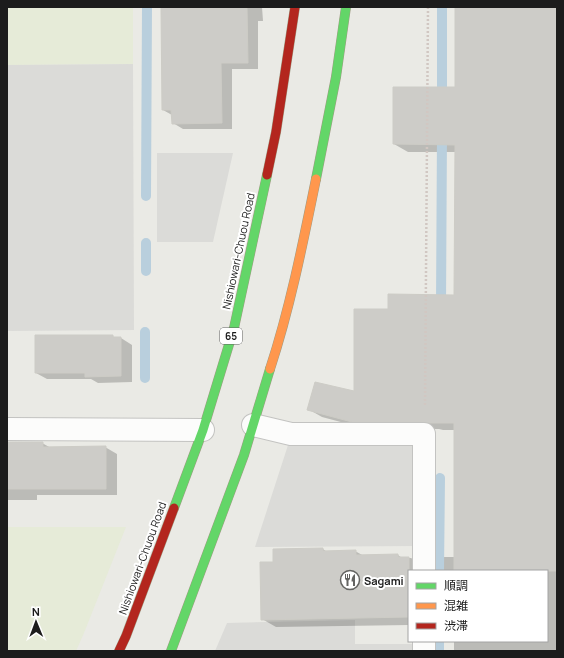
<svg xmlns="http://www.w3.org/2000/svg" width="564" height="658" font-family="Manrope,'Noto Sans JP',sans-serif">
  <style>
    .farmland { fill: #e6ebd8 }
    .parking { fill: #dbdbd8 }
    .shadow { fill: #0003 }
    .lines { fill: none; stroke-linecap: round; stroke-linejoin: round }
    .stream { stroke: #b9cfdd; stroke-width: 10 }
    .building { fill: #cdccc8; stroke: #cdccc6 }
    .street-casing { stroke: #c3c3c1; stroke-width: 24 }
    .fast-casing { stroke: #9f9b83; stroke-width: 10 }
    .slow-casing { stroke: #9f9b83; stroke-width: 10 }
    .jam-casing { stroke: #9f9b83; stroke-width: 10 }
    .path { stroke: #d1c7c2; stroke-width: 2.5; stroke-dasharray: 2 2; stroke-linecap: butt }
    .street { stroke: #fcfcfb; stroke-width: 22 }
    .fast { stroke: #63d668; stroke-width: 9 }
    .slow { stroke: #ff974d; stroke-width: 9 }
    .jam { stroke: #b3261e; stroke-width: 9 }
    .labels { text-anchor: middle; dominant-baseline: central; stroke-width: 4; stroke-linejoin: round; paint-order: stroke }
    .shield { fill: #fff; stroke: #606060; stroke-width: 1 }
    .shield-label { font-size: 10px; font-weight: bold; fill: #1c1c1c }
    .street-label { font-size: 11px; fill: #1c1c1c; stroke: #fff }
    .poi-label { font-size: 11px; font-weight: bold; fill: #1c1c1c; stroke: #fff; text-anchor: start }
  </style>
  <rect width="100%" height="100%" fill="#eaeae5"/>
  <path class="farmland" d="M7,7H133V64L7,65Z
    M7,527H126L84,633L76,651H7Z"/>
  <path class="parking" d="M133,64L134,330L7,331V65Z
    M157,153H233L213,242H157Z
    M417,441L418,546L255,547L289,442Z
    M355,620V644H416V651H215L227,623Z"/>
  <path class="shadow" d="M162,7H266H262L263,21H258V69H232V129H183L173,123L172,115L163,110Z
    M456,7H557V651H454V641H547V571H438V557H455V430H443L439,429H367L322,417L308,409L355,393L389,310L455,296L456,152H408L394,144L456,88Z
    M112,336L116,338H121L132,345V382L98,383L91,379H47L36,373Z
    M7,443H42L51,448L105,447L117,454V495H37V500H7Z
    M323,549L327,552L355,551L364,556L398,555L402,558H411L425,566V571H409V625L276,627L262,619L274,563Z"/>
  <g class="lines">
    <path class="stream" d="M442,101V7
      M146,196L147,7
      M146,271V243
      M441,307L442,131
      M145,378V332
      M439,571L440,478
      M439,651V641"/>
  </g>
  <path class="building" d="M161,7H247L248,63H221L222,123L172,124L171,110H162Z
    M455,7H557V571H454V423H429L424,422H352L307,410L315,382L354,391V309H388V294L454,295L455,145L393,144V87H455Z
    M35,335H113V337H121V376L85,377V373H35Z
    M7,442H43V447L106,446V489H7Z
    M323,548V551L356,550V555L398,554V557H409V617L261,620L260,562H273V549Z"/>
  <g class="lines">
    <g class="street-casing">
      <path id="street" d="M253,425L291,434H424V571
        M7,429L203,430
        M424,651V641"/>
    </g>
    <g class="fast-casing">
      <path id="fast" d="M316,179L336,77L346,7
        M174,508L203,430L234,328L267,175
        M171,651L244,455L270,369"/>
    </g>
    <g class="slow-casing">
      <path id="slow" d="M270,369C290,308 303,243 316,179"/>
    </g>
    <g class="jam-casing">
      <path id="jam" d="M267,175L276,132L295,7
        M119,651L126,636L174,508"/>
    </g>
    <path class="path" d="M425,405L428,7"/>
    <use href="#street" class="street"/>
    <use href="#fast" class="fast"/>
    <use href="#slow" class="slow"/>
    <use href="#jam" class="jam"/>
  </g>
  <defs>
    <g id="restaurant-ring" transform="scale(1)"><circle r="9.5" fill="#fff" stroke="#646462" stroke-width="1.5"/><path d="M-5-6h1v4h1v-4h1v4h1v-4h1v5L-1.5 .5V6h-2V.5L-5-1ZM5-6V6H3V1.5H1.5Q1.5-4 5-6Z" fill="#646462"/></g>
  </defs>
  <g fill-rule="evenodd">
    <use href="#restaurant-ring" x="350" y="580"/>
  </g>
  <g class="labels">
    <rect class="shield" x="220" y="328" width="22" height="16" rx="3"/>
    <g class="shield-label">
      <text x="231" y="336">65</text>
    </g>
    <g class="street-label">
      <text transform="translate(238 251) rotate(-78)">Nishiowari-Chuou Road</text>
      <text transform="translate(142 558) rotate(-70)">Nishiowari-Chuou Road</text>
    </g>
    <g class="poi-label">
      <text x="364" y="580">Sagami</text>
    </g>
  </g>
  <rect width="564" height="658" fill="none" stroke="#1c1c1c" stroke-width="16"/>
  <rect x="408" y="570" width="140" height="72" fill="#ffffff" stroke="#a4a4a4"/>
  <rect x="416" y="583" width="20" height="6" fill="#63d668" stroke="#a4a4a4"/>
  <text x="444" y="590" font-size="12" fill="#1c1c1c">順調</text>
  <rect x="416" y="603" width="20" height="6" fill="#ff974d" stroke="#a4a4a4"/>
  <text x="444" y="610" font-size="12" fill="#1c1c1c">混雑</text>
  <rect x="416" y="623" width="20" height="6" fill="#b3261e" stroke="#a4a4a4"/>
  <text x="444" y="630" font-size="12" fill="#1c1c1c">渋滞</text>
  <g transform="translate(36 622) rotate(359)" stroke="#ffffff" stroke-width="3" paint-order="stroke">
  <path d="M0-3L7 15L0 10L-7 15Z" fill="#1c1c1c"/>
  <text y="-6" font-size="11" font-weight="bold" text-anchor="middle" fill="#1c1c1c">N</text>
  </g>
</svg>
